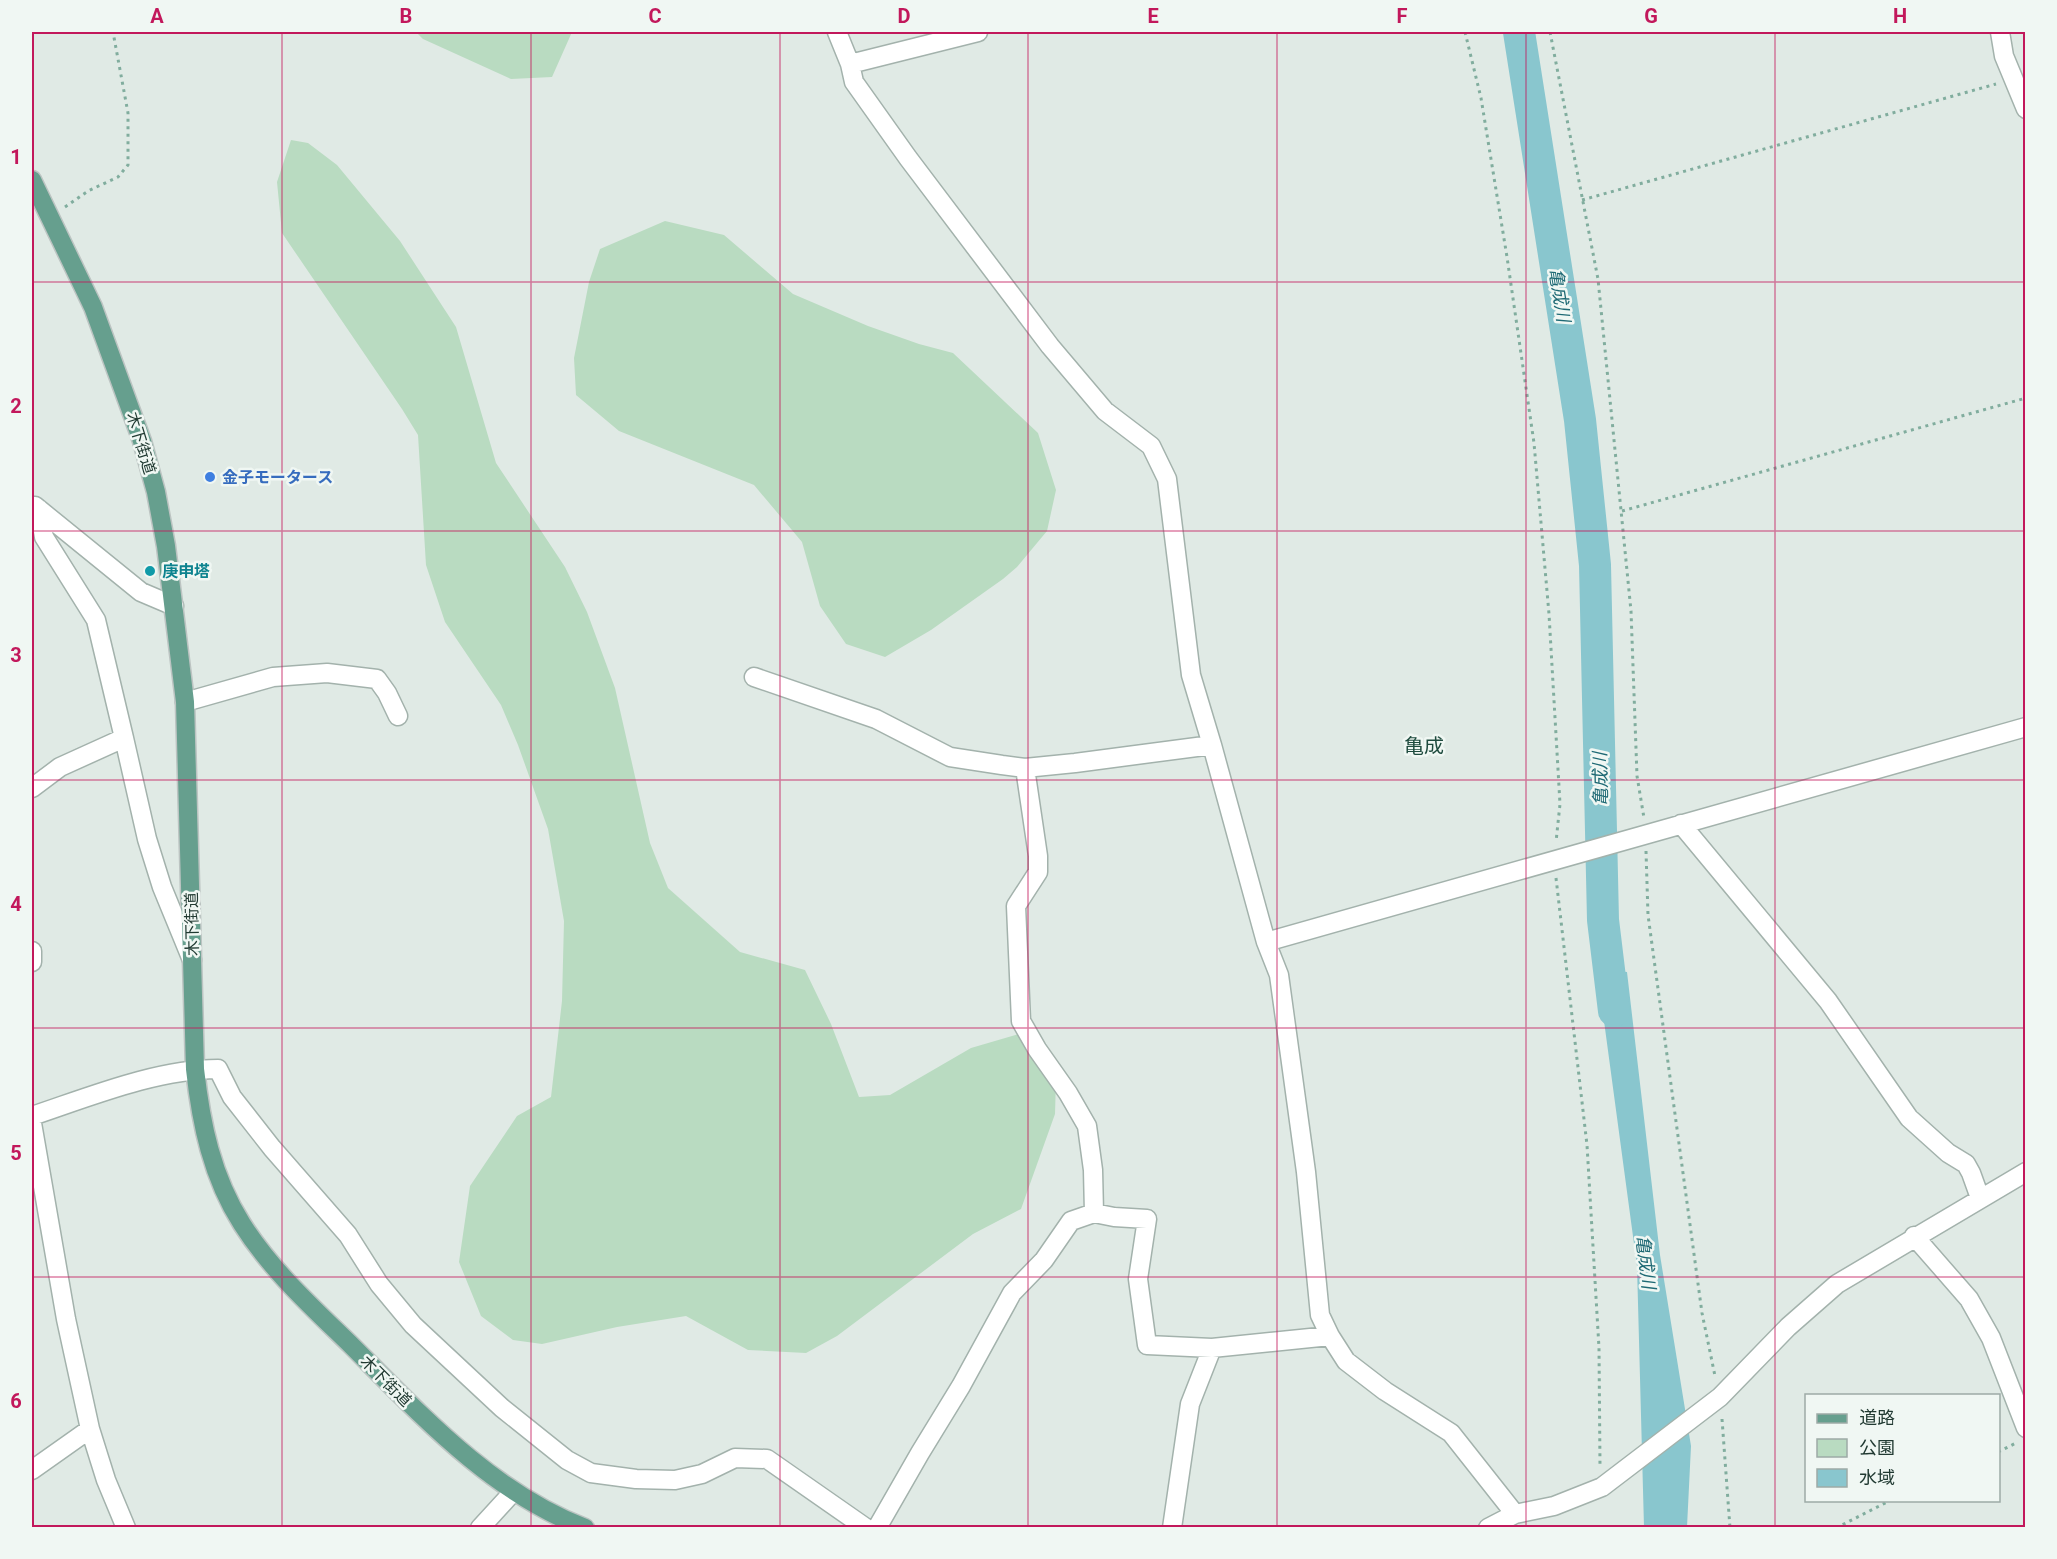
<svg xmlns="http://www.w3.org/2000/svg" width="2057" height="1559" font-family="Roboto,'Noto Sans JP',sans-serif">
  <style>
    .green { fill: #b9dbc1 }
    .water { fill: #89c6ce }
    .lines { fill: none; stroke-linecap: round; stroke-linejoin: round }
    .river { stroke: #89c6ce; stroke-width: 32 }
    .minor-casing { stroke: #a3b2ac; stroke-width: 21 }
    .major-casing { stroke: #bcc4c2; stroke-width: 21 }
    .path { stroke: #81ad9e; stroke-width: 3; stroke-dasharray: 3 4.5; stroke-linecap: butt }
    .minor { stroke: #fff; stroke-width: 18 }
    .major { stroke: #669f8e; stroke-width: 18 }
    .grid { fill: none; stroke: #c2185b; stroke-width: 1.5; stroke-opacity: 0.55 }
    .shop-dot { fill: #3f7fe0; stroke: #f0f7f3; stroke-width: 2 }
    .culture-dot { fill: #0f9aa8; stroke: #f0f7f3; stroke-width: 2 }
    .labels { text-anchor: middle; dominant-baseline: central; stroke-width: 5; stroke-linejoin: round; paint-order: stroke }
    .street-label { font-size: 16px; fill: #213a32; stroke: #f0f7f3 }
    .shop-label { font-size: 16px; font-weight: bold; fill: #366cbe; stroke: #f0f7f3; text-anchor: start }
    .culture-label { font-size: 16px; font-weight: bold; fill: #0d838f; stroke: #f0f7f3; text-anchor: start }
    .water-label { font-size: 18px; font-style: italic; fill: #1e6974; stroke: #f0f7f3 }
    .quarter-label { font-size: 20px; fill: #1e4b3e; stroke: #f0f7f3 }
    .neatline { fill: none; stroke: #c2185b; stroke-width: 2 }
    .grid-label { font-size: 20px; text-anchor: middle; font-weight: bold; fill: #c2185b }
  </style>
  <rect width="100%" height="100%" fill="#e0eae5"/>
  <path class="green" d="M416,32H572L552,77L511,79L423,39Z
    M291,140L308,143L337,165L400,241L456,327L496,463L565,567L587,612L615,688L650,843L668,888L740,952L805,970L831,1024L859,1097L890,1095L971,1048L1029,1031L1056,1079L1055,1114L1021,1209L973,1234L837,1336L806,1353L748,1350L686,1316L617,1327L542,1344L513,1340L481,1316L459,1262L470,1186L517,1116L551,1097L562,1001L564,921L548,829L518,745L501,705L445,622L426,565L418,435L402,409L282,233L277,182Z
    M665,221L724,235L793,294L868,326L919,344L953,353L1038,433L1056,490L1047,531L1017,567L1003,579L931,630L885,657L846,644L820,606L802,542L754,485L619,431L576,395L574,358L589,282L600,249Z"/>
  <path class="water" d="M1597,969L1627,972L1660,1255L1691,1446L1687,1527H1644L1637,1266Z"/>
  <g class="lines">
    <path class="river" d="M1519,32L1580,420L1595,565L1603,920L1614,1011"/>
    <g class="minor-casing">
      <path id="minor" d="M837,32L850,64L854,82L908,158L1050,346L1105,411L1151,446L1167,479L1191,675L1212,745L1266,942L1279,975L1306,1172L1320,1315L1330,1336L1346,1361L1385,1391L1451,1433L1515,1514
        M2000,32L2004,56L2026,109
        M850,64L978,32
        M35,506L141,592L174,606
        M39,509L44,537L96,620L124,738
        M754,677L876,719L950,757L1002,765L1025,768L1075,763L1212,745
        M185,702L273,677L327,673L377,679L387,693L398,716
        M1025,768L1038,856V872L1016,906L1021,1021L1037,1049L1068,1093L1087,1126L1093,1170L1094,1213
        M32,788L60,767L124,738L147,839L162,887L192,960
        M1681,824L1828,1001L1909,1118L1948,1153L1966,1164L1971,1173L1980,1198
        M1266,942L2026,727
        M32,951V962
        M32,1116C89,1097 157,1069 218,1069L232,1097L272,1148L348,1235L379,1284L413,1325L502,1408L567,1460L591,1473L636,1479L675,1480L702,1474L735,1458L767,1459L866,1528
        M32,1123L66,1319L90,1429L106,1480L126,1528
        M1914,1236L1969,1299L1991,1338L2026,1428
        M32,1470L90,1429
        M480,1528L513,1492
        M877,1528L920,1453L961,1386L1012,1293L1044,1260L1071,1221L1094,1213L1114,1217L1147,1219L1138,1279L1147,1345L1212,1348L1330,1336
        M1172,1528L1190,1404L1212,1348
        M1488,1528L1515,1514L1554,1506L1602,1487L1720,1397L1788,1327L1837,1284L2026,1172"/>
    </g>
    <g class="major-casing">
      <path id="major" d="M32,180L93,307L142,441L156,492L166,546L185,702L195,1069C201,1124 212,1177 242,1224C271,1270 312,1307 351,1345C421,1415 491,1492 585,1528"/>
    </g>
    <path class="path" d="M1465,32L1481,98L1507,257L1534,443L1549,614L1560,804L1556,842
      M1550,32L1598,279L1631,611L1637,776L1644,818
      M1582,200L1996,84
      M65,207L88,191L118,177L128,165V113L113,32
      M1622,511L2026,398
      M1646,851L1648,915L1702,1313L1715,1376
      M1556,878L1587,1145L1599,1348L1600,1466
      M1722,1419L1730,1528
      M1998,1452L2018,1442
      M1836,1528L1891,1500"/>
    <use href="#minor" class="minor"/>
    <use href="#major" class="major"/>
  </g>
  <path class="grid" d="M282,32V1528M531,32V1528M780,32V1528M1028,32V1528M1277,32V1528M1526,32V1528M1775,32V1528M32,282H2026M32,531H2026M32,780H2026M32,1028H2026M32,1277H2026"/>
  <circle class="shop-dot" cx="210" cy="477" r="6"/>
  <circle class="culture-dot" cx="150" cy="571" r="6"/>
  <g class="labels">
    <g class="street-label">
      <text transform="translate(141 443) rotate(73)">木下街道</text>
      <text transform="translate(192 924) rotate(-91)">木下街道</text>
      <text transform="translate(386 1381) rotate(45)">木下街道</text>
    </g>
    <g class="shop-label">
      <text x="222" y="477">金子モータース</text>
    </g>
    <g class="culture-label">
      <text x="162" y="571">庚申塔</text>
    </g>
    <g class="water-label">
      <text transform="translate(1560 295) rotate(81)">亀成川</text>
      <text transform="translate(1600 779) rotate(-91)">亀成川</text>
      <text transform="translate(1646 1262) rotate(83)">亀成川</text>
    </g>
    <g class="quarter-label">
      <text x="1424" y="746">亀成</text>
    </g>
  </g>
  <rect width="2057" height="1559" fill="none" stroke="#f0f7f3" stroke-width="66"/>
  <rect x="1805" y="1394" width="195" height="108" fill="#f0f7f3" stroke="#9daba6" stroke-width="1.5"/>
  <rect x="1817" y="1414" width="30" height="9" fill="#669f8e" stroke="#9daba6" stroke-width="1.5"/>
  <text x="1859" y="1424" font-size="18" fill="#213a32">道路</text>
  <rect x="1817" y="1439" width="30" height="18" fill="#b9dbc1" stroke="#9daba6" stroke-width="1.5"/>
  <text x="1859" y="1454" font-size="18" fill="#213a32">公園</text>
  <rect x="1817" y="1469" width="30" height="18" fill="#89c6ce" stroke="#9daba6" stroke-width="1.5"/>
  <text x="1859" y="1484" font-size="18" fill="#213a32">水域</text>
  <rect x="33" y="33" width="1991" height="1493" class="neatline"/>
  <g class="grid-label">
    <text x="157" y="23">A</text>
    <text x="406" y="23">B</text>
    <text x="655" y="23">C</text>
    <text x="904" y="23">D</text>
    <text x="1153" y="23">E</text>
    <text x="1402" y="23">F</text>
    <text x="1651" y="23">G</text>
    <text x="1900" y="23">H</text>
    <text x="16" y="164">1</text>
    <text x="16" y="413">2</text>
    <text x="16" y="662">3</text>
    <text x="16" y="911">4</text>
    <text x="16" y="1160">5</text>
    <text x="16" y="1408">6</text>
  </g>
</svg>
